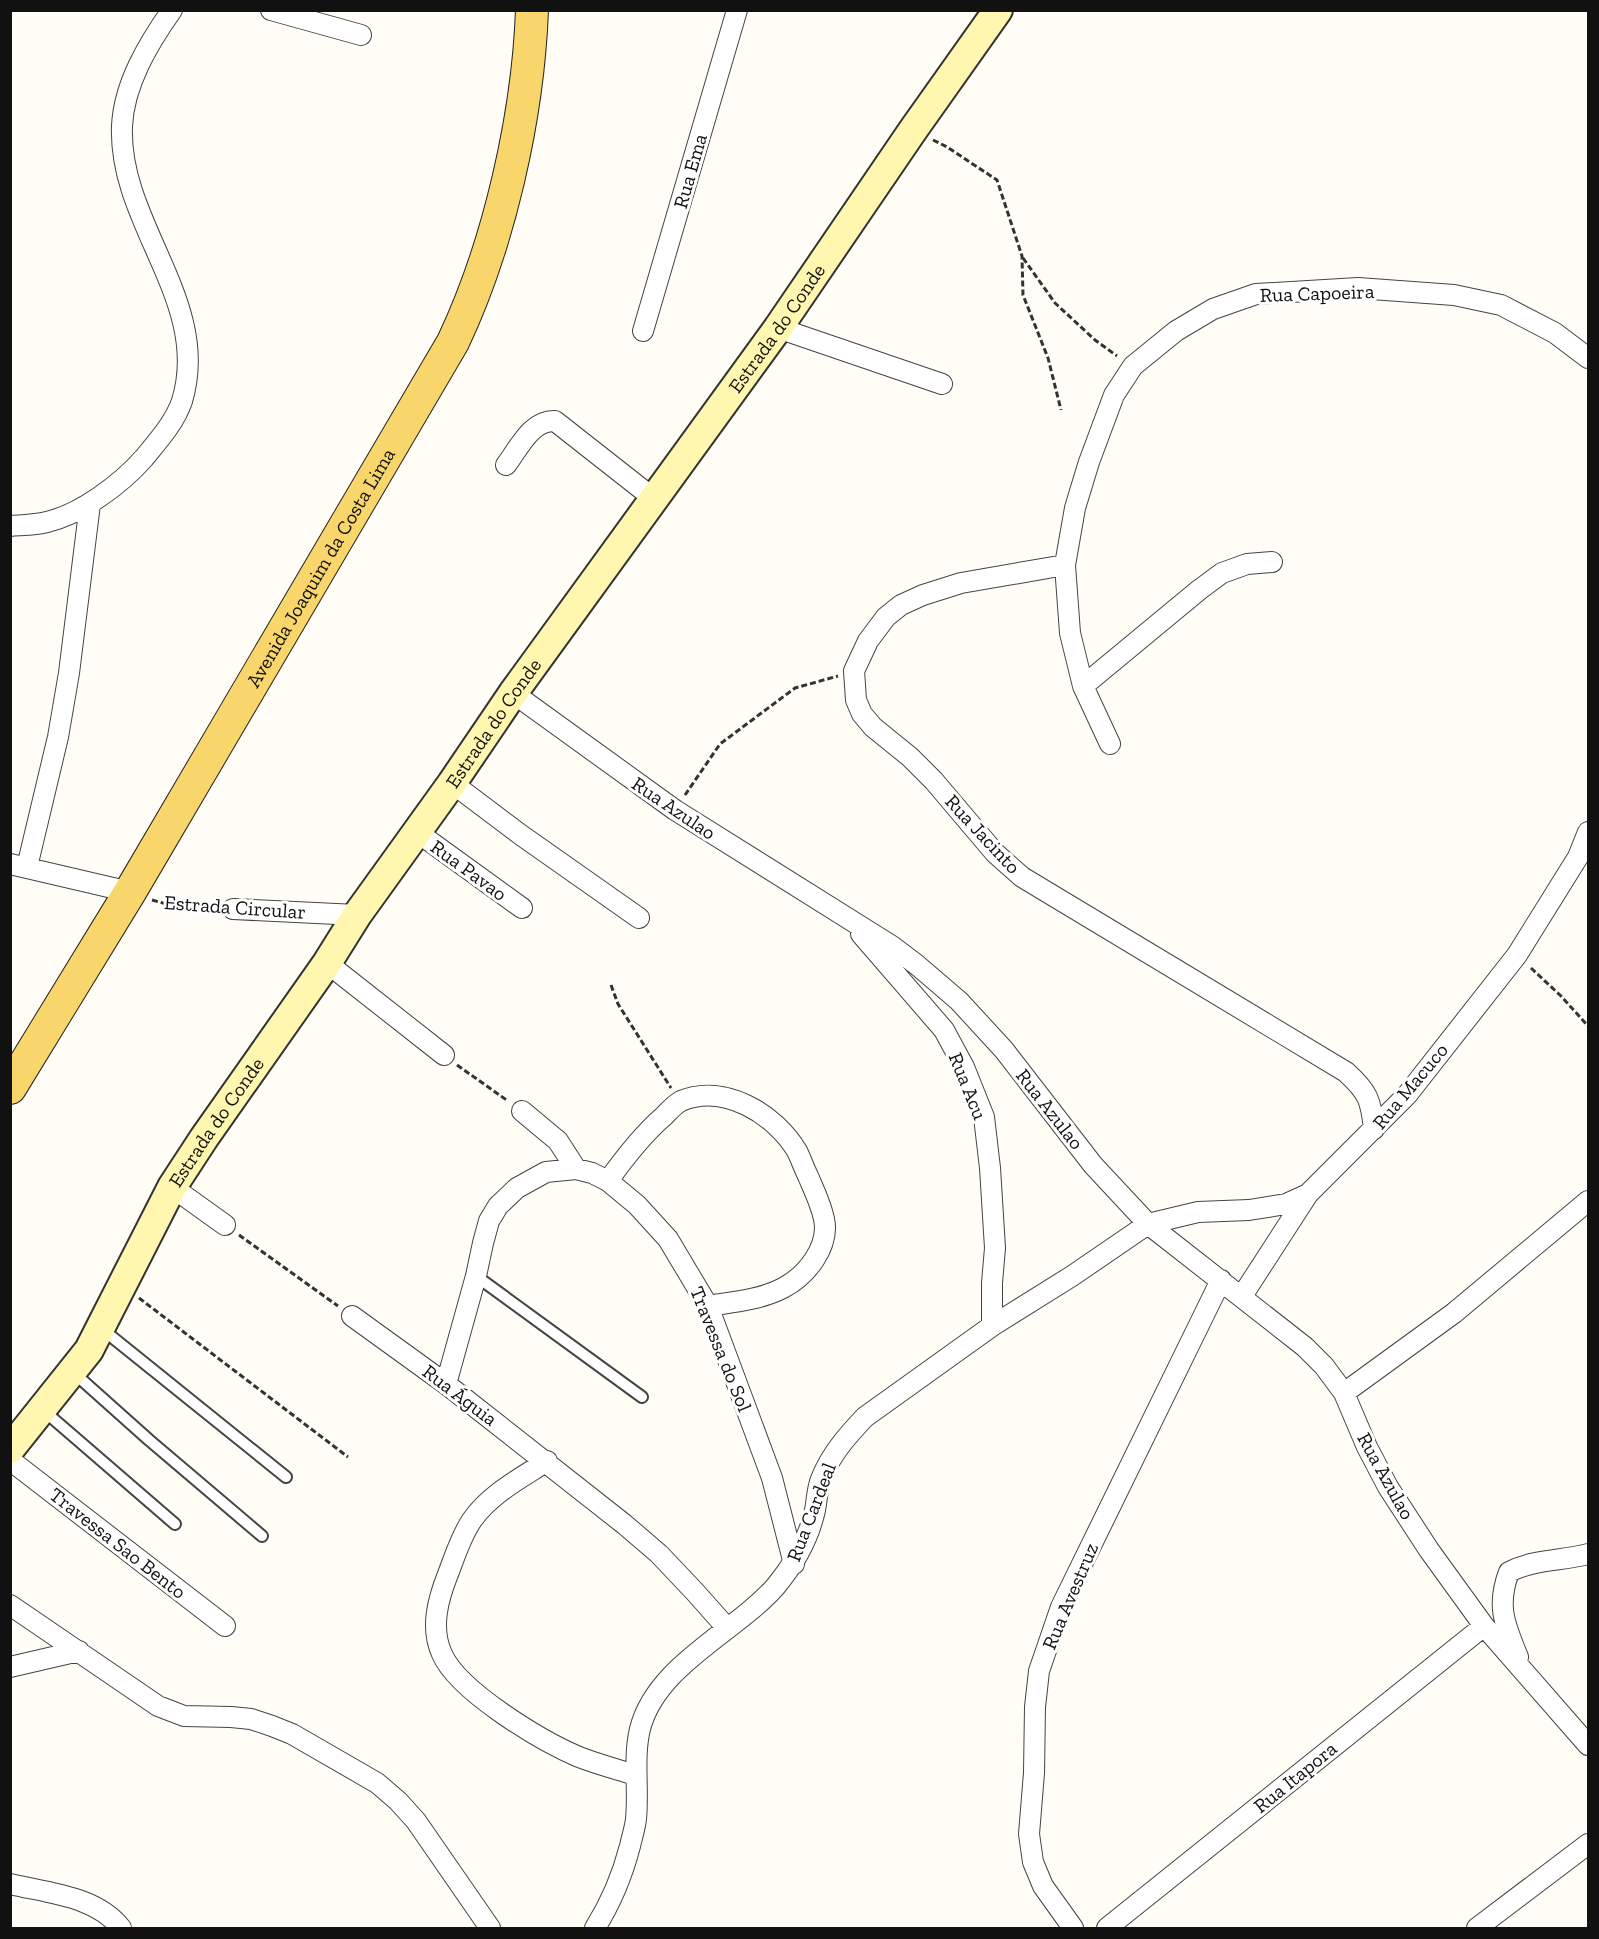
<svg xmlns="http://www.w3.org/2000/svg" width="1599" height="1939" font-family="'Zilla Slab',serif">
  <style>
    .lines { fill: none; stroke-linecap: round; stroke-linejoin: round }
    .lane-casing { stroke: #444; stroke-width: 14 }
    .street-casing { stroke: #444; stroke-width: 22 }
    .secondary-casing { stroke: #333; stroke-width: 32 }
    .primary-casing { stroke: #222; stroke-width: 34 }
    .path { stroke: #333; stroke-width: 3; stroke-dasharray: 6 3; stroke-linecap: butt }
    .lane { stroke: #fff; stroke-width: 10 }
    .street { stroke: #fff; stroke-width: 20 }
    .secondary { stroke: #fff6b0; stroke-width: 28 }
    .primary { stroke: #f9d66b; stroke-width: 32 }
    .labels { text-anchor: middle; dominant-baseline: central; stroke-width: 6; stroke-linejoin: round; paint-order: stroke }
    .street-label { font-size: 20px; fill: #111; stroke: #fff }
  </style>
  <rect width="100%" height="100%" fill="#fffdf5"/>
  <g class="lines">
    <g class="lane-casing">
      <path id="lane" d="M476,1276L642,1397
        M102,1329L286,1477
        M74,1373L149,1440L262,1536
        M43,1410L175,1524"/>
    </g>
    <g class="street-casing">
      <path id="street" d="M271,10L361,35
        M778,328L942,384
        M643,331L737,10
        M506,465C519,448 531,420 555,421L653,498
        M10,526C22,525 35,525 47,522C81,514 121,484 144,458C158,441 175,422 182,401C212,302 118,224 122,126C124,84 148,44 172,10
        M1065,565L961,583L923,595L901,605L886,617L868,641L854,671L856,700L862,714L873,727L910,757L934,781L995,853L1022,877L1346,1072C1368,1092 1371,1100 1374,1129
        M1083,686L1199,590L1222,573L1247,564L1272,562
        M513,693L675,810L892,946L917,965L959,1001L1004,1050L1093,1165L1148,1224L1305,1347L1324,1366L1344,1393L1367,1447L1388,1487L1429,1550L1484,1626L1588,1745
        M1110,744L1083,686L1070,633L1065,565L1075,508L1089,462L1114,395L1133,366L1176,331L1213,309L1256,294L1358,288L1454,295L1501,305L1555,333L1588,358
        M452,783L521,835L639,918
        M417,832L522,908
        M10,864L130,892
        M27,867L58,737L69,673L90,504
        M233,909L357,915
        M861,934L944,1030L964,1067L984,1117L990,1168L995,1248L992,1283V1326
        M327,963L444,1055
        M522,1111L558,1141L576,1169
        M608,1181C625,1157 642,1135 664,1116C669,1111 675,1104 681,1101C724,1083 775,1114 797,1151C801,1159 804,1168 808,1176C814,1190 821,1204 824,1219C830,1247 806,1276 783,1288C760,1300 733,1302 708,1306
        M172,1187L225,1225
        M1242,1296L1308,1194
        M352,1316L446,1384L624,1524L659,1554L695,1592L727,1628
        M446,1384L476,1276L483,1243L489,1221L498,1206L517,1188L546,1172L576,1169L592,1173L608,1181L637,1205L668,1239L708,1306L772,1478L794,1564
        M1344,1393L1454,1313L1588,1201
        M10,1460L225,1626
        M547,1461C521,1478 490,1494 472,1520C461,1536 455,1556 448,1574C438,1599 430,1628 442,1654C458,1691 541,1741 579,1757C597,1764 616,1769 635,1775
        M10,1605L158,1706L184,1716L231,1717L251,1719L272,1726L292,1734L377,1783L398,1801L416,1821L490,1928
        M1518,1657C1505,1625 1496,1606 1509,1572C1534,1559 1562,1561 1588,1554
        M10,1667L79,1651
        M10,1884C48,1893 96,1896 121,1928
        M595,1928C612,1901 622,1877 630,1846C632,1837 635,1828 636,1819C639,1789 633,1758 640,1729C656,1665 736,1632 776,1586C794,1564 809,1538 815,1510C817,1500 817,1489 821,1479C831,1454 847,1436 865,1417L992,1326L1072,1276L1148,1224L1198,1212L1249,1210L1286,1204L1308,1194L1407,1095L1517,955L1578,857L1588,832
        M1073,1928L1043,1886L1033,1862L1029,1834L1034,1773L1035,1707L1039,1671L1061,1607L1221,1280
        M1107,1928L1484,1626
        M1477,1928L1588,1844"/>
    </g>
    <g class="secondary-casing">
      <g id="secondary">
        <path id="s1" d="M10,1449L89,1350L172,1187L204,1138L327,963L357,915L452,783L513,693L778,328L913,130L998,10"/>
      </g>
    </g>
    <g class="primary-casing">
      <g id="primary">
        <path id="s2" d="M10,1088L130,892L453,342C499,245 528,117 532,10"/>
      </g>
    </g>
    <path class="path" d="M933,140L947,147L997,180L1022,256L1023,295L1048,358L1061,410
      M1023,258L1055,303L1095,340L1117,356
      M685,795L720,744L795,688L838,676
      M152,900L174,906L216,909
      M1531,968L1561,996L1588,1026
      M611,985L618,1004L671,1088
      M457,1065L508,1101
      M239,1235L338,1306
      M139,1298L348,1457"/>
    <use href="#lane" class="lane"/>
    <use href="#street" class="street"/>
    <use href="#secondary" class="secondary"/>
    <use href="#primary" class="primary"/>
  </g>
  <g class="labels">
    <g class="street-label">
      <text transform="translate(690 171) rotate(-74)">Rua Ema</text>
      <text transform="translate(1317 293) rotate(-2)">Rua Capoeira</text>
      <text stroke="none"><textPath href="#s1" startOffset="1360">Estrada do Conde</textPath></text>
      <text stroke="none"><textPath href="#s2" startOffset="606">Avenida Joaquim da Costa Lima</textPath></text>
      <text stroke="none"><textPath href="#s1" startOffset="874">Estrada do Conde</textPath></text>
      <text transform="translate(674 808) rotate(34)">Rua Azulao</text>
      <text transform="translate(983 834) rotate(47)">Rua Jacinto</text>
      <text transform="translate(469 870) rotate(36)">Rua Pavao</text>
      <text transform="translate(235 907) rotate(4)">Estrada Circular</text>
      <text transform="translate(968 1086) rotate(68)">Rua Acu</text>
      <text transform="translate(1410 1086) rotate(-50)">Rua Macuco</text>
      <text transform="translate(1050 1109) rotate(52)">Rua Azulao</text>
      <text stroke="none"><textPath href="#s1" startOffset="388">Estrada do Conde</textPath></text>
      <text transform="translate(721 1349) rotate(68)">Travessa do Sol</text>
      <text transform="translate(460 1395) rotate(37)">Rua Águia</text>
      <text transform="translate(1386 1476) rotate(61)">Rua Azulao</text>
      <text transform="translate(811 1512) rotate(-69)">Rua Cardeal</text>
      <text transform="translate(118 1543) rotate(38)">Travessa Sao Bento</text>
      <text transform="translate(1070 1596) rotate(-67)">Rua Avestruz</text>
      <text transform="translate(1295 1777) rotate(-39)">Rua Itapora</text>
    </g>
  </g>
  <rect width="1599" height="1939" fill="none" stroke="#111111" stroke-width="24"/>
</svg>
